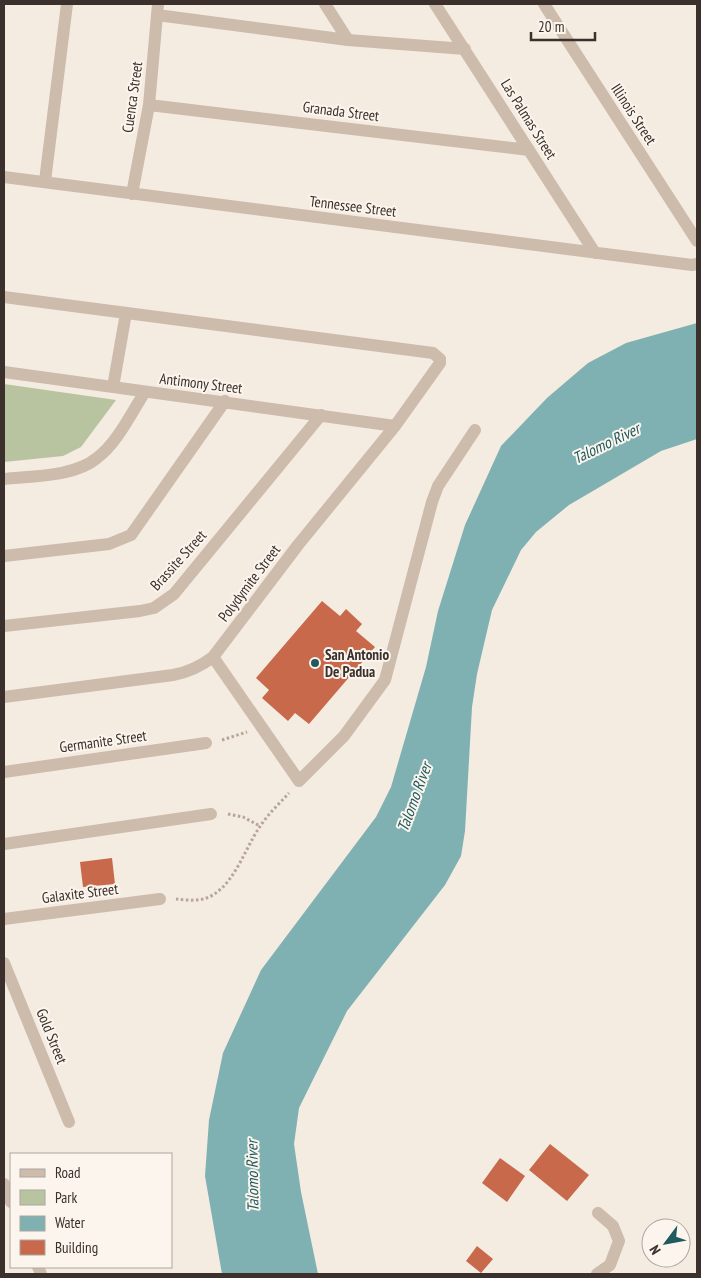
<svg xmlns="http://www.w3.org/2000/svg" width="701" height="1278" font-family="'PT Sans Narrow',sans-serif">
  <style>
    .green { fill: #b8c4a0 }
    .water { fill: #7fb0b2 }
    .building { fill: #c8694b }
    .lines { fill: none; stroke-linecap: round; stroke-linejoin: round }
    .path { stroke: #b9a596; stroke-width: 3; stroke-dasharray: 2.5 2.5; stroke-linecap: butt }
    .minor { stroke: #cdbbac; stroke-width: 12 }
    .tertiary { stroke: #cdbbac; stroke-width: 12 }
    .poi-dot { fill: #1f5a5e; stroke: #fbf5ee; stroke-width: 2 }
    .labels { text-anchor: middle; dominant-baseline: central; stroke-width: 4; stroke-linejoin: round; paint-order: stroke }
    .street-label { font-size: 15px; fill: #3b302b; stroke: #fbf5ee }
    .poi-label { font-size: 15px; font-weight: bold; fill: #3b302b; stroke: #fbf5ee; text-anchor: start }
    .water-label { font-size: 16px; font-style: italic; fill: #1f5a5e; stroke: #fbf5ee }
  </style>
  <rect width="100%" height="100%" fill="#f4ebe1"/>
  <path class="green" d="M4,384L116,400L81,447L63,456L4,462Z"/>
  <path class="water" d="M697,323V439L661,451L569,505L536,532L521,550L492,610L477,674L472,707L465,831L461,856L445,885L347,1011L299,1108L294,1144L301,1192L318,1274H222L205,1176L209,1120L223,1053L261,970L376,817L391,787L426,667L438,611L465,525L501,446L547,398L588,363L626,343Z"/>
  <path class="building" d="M322,601L340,616L346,609L362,624L356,631L375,647L309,724L295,713L288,721L262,698L269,690L256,678Z
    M112,858L115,884L83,887L80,862Z
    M550,1144L589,1175L567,1201L529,1170Z
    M500,1158L525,1176L507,1202L482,1183Z
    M477,1246L493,1259L481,1273L466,1261Z"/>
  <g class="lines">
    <path class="path" d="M222,740L247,732
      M228,814L243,817L260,826
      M176,899C184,900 194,901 203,899C232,892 244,850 259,828C267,815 279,804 289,793"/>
    <path class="minor" d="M325,4L348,40
      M435,4L595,253
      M544,4L697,241
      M157,15L348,40L465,49
      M149,105L529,150
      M4,177L692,265L697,264
      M45,181L67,4
      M132,194L149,105L158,4
      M4,297L433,353L440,359V363L395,426L298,545L213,657C200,667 189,672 173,675L4,697
      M4,372L395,426
      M113,387L126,313
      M4,479C33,476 74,477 97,458C118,442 131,413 145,392
      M4,556L109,544L131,535L225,401
      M4,626L140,611L154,608L174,594L321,415
      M213,657L299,781L344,736L385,680L432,502L438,486L475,430
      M4,772L206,743
      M4,844L211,814
      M4,919L160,899
      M4,963L69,1122
      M597,1274L610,1265L619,1241L613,1226L598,1213"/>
    <path class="tertiary" d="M4,1184L11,1202
      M38,1267L41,1274"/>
  </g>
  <circle class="poi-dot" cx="315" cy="663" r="5"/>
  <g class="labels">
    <g class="street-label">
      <text transform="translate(132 97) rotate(-82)">Cuenca Street</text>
      <text transform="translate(341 111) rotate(7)">Granada Street</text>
      <text transform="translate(634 114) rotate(57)">Illinois Street</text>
      <text transform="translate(529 119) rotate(58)">Las Palmas Street</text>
      <text transform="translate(353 206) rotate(7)">Tennessee Street</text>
      <text transform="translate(201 383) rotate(7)">Antimony Street</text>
      <text transform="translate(178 560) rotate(-48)">Brassite Street</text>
      <text transform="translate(249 583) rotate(-53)">Polydymite Street</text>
      <text transform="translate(103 741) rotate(-8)">Germanite Street</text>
      <text transform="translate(80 893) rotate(-7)">Galaxite Street</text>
      <text transform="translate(52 1036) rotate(68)">Gold Street</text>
    </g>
    <g class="poi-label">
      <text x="325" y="654">San Antonio<tspan x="325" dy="17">De Padua</tspan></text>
    </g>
    <g class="water-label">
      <text transform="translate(606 443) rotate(-26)">Talomo River</text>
      <text transform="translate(414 797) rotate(-70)">Talomo River</text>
      <text transform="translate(252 1176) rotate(-91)">Talomo River</text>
    </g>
  </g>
  <rect width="701" height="1278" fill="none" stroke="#3b302b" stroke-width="10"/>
  <rect x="10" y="1153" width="162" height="115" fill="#fbf5ee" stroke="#aea6a0"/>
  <rect x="20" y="1169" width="25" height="8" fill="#cdbbac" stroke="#aea6a0"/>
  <text x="55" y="1178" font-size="15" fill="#3b302b">Road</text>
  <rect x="20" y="1190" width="25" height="15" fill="#b8c4a0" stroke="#aea6a0"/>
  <text x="55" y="1203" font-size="15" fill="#3b302b">Park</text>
  <rect x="20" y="1216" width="25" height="15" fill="#7fb0b2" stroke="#aea6a0"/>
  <text x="55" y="1228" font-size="15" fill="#3b302b">Water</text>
  <rect x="20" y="1240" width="25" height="15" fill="#c8694b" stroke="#aea6a0"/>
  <text x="55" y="1253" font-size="15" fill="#3b302b">Building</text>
  <g transform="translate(666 1243) rotate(238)"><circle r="24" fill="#fbf5ee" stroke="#aea6a0"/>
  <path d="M0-4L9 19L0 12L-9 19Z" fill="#1f5a5e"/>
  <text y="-8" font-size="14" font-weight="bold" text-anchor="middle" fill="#3b302b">N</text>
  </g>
  <path d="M531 32v8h64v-8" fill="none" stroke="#3b302b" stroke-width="2.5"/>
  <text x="538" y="32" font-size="15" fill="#3b302b" stroke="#fbf5ee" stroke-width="4" paint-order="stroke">20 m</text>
</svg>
